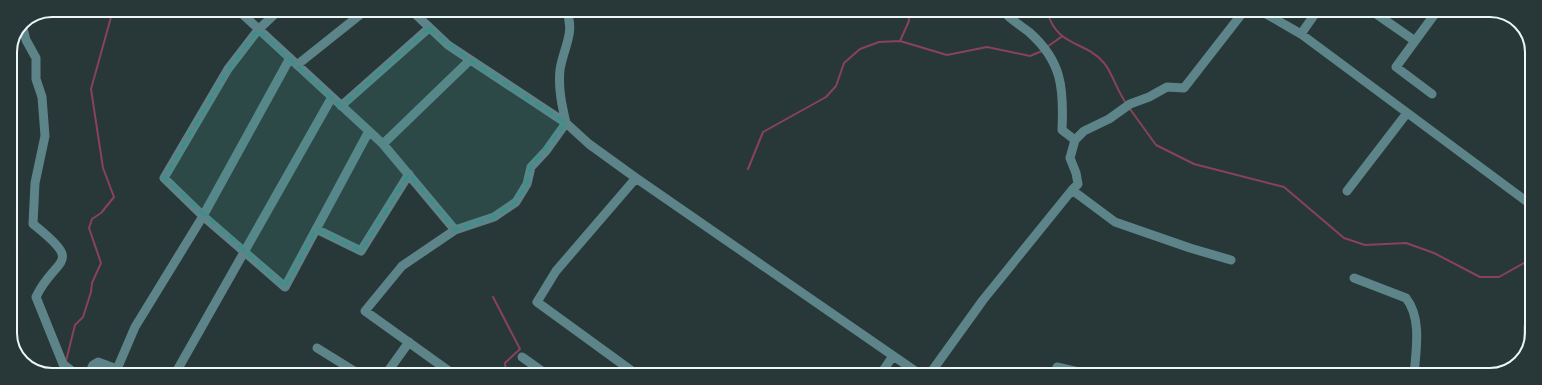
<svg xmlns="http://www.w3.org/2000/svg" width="1542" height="385" font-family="'Golos Text',sans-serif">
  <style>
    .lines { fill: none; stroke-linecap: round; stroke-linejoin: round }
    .stream { stroke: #89425b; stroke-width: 2 }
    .minor { stroke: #5d8589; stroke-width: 9 }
    .marked { fill: #3c908a; fill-opacity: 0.2; stroke: #3c908a; stroke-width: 3; stroke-dasharray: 8 5; stroke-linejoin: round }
    .rim { fill: none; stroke: #eef7f8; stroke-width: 2 }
  </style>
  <rect width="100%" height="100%" fill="#283738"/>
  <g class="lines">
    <path class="stream" d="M1047,11C1057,48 1085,40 1104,63C1112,72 1117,91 1126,103
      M900,41L909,21L908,11
      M1047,47L1061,37
      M1130,109L1156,145L1194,164L1284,187L1344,238L1365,245L1406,243L1434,253L1480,277H1499L1531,259
      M748,169L763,132L826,97L836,86L844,63L860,49L879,42L900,41L947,55L987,47L1030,56L1042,51
      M493,297L520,349L505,363L506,374
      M66,361L75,325L83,317L91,292L92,283L101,263L89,228L92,219L101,213L114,197L103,168L91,89L113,10
      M58,374L62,367"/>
    <path class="minor" d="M238,10L383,144L455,230
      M279,10L258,30L228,69L164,178L203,216L285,287L369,131
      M411,10L448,45L566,123L589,144L636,178L921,375
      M1003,11C1010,19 1020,25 1029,32C1062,61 1064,88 1062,130L1075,140L1070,158L1076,173L1078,184L1072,190
      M1261,11L1301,34L1526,201
      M1372,11L1415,41
      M22,24L26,40L36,58V79L42,97L45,136L35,183L33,224C86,266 55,256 36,297L63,364L76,374
      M1301,34L1317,11
      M297,65L366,10
      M1432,94L1396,67L1437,11
      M341,106L429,28
      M1075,140L1084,131L1109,119L1130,104L1149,97L1167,87L1184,88L1244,11
      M383,144L470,60
      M636,178L556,271L537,302L636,374
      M1347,191L1407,113
      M316,229L361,251L409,174
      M1354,278L1406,298C1422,318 1416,350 1414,375
      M1528,327V346
      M317,348L359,374
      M522,357L546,374
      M1057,367L1091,375
      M117,369L135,327L203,216L290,58
      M89,374L93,365L98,362L117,369L124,374
      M175,374L332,97
      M386,374L409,342
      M453,374L365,311L402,266L455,230L494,217L516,202L527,184L531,167L546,151L566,123C562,106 558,88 560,70C563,48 576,33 566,10
      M880,375L893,356
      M929,375L983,300L1072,190L1115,222L1190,248L1231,260"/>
  </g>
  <path class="marked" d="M429,28L470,60L566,123L531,167L527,184L516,202L494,217L455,230L409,174L361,251L316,229L285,287L164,178L228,69L258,30L341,106Z"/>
  <path d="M0 0H1542V385H0ZM52 17H1490A35 35 0 0 1 1525 52V333A35 35 0 0 1 1490 368H52A35 35 0 0 1 17 333V52A35 35 0 0 1 52 17Z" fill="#283738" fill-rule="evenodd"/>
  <path class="rim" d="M52 17H1490A35 35 0 0 1 1525 52V333A35 35 0 0 1 1490 368H52A35 35 0 0 1 17 333V52A35 35 0 0 1 52 17Z"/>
</svg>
